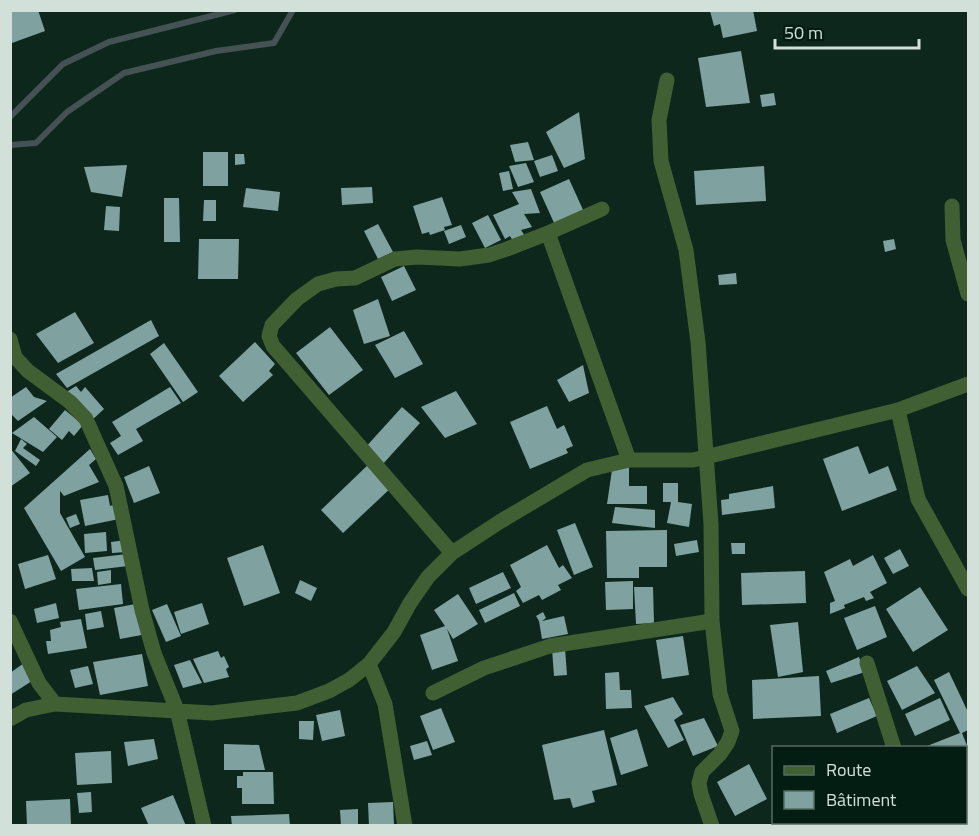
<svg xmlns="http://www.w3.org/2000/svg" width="979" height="836" font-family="'Titillium Web',sans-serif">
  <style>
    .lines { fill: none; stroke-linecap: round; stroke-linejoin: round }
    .stream { stroke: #445253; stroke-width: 6 }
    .building { fill: #7fa2a0 }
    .street { stroke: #405f33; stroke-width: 15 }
  </style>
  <rect width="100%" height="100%" fill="#0d271c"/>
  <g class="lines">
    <path class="stream" d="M10,117L63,64L109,42L235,10
      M10,145L36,143L67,112L124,73L216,51L274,43L293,10"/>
  </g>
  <path class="building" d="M10,10H38L45,31L12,43Z
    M753,10L757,31L723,38L720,24L714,26L710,11Z
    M741,51L750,103L706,107L698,58Z
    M774,93L776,105L762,107L760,95Z
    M579,112L585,159L564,168L546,132Z
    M528,142L534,160L515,162L510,145Z
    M203,152H228V186H203Z
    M235,154H244L245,164L235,165Z
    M552,155L558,171L540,177L534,161Z
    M526,163L534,182L518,187L509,166Z
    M127,165L122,197L91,192L84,167Z
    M764,166L766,201L696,205L694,171Z
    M509,171L513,189L503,191L499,173Z
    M569,179L584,212L555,225L540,192Z
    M372,187L373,203L342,205L341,188Z
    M246,188L280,192L278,211L243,207Z
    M531,189L540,213L524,214L532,227L521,230L525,236L513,241L510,236L505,239L493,215L519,204L512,192Z
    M442,197L452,225L444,227L445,230L430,235L429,232L422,234L413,206Z
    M164,198H179L180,242H164Z
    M204,200H216V221H203Z
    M106,206L120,207L119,231L104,230Z
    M488,215L501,240L485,248L472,223Z
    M378,224L393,252L378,259L364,231Z
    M461,225L466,237L449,244L444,231Z
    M199,239H239L238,279H198Z
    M894,239L896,249L885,252L883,241Z
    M404,266L416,290L392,301L381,277Z
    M736,273L737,284L719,285L718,275Z
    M378,299L390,336L364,344L353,310Z
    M75,312L94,343L58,363L36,334Z
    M151,320L159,336L67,388L56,374Z
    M330,327L363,370L329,395L296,353Z
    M404,331L423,364L395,378L375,345Z
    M255,342L275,364L269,371L273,375L243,402L219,376Z
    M164,343L198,392L183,402L150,354Z
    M583,365L589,393L569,402L557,380Z
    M76,386L81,392L85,387L104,409L91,421L65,393Z
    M26,387L34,397L47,401L18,421L10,413V398Z
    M170,387L181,403L136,429L143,441L118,455L110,443L121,436L112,422Z
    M456,391L477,424L445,438L421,407Z
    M547,406L557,429L564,425L573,446L566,449L568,453L530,469L510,422Z
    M402,407L420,423L382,465L364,449Z
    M65,410L83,425L74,436L69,431L62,440L49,429Z
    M34,417L57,437L43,452L12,433Z
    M21,439L27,444L23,448L40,460L36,466L15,451Z
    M858,446L869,474L888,466L897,490L842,511L823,459Z
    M10,448L30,473L10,487Z
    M90,449L96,459L89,465L99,482L64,496L60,491V513L85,557L61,571L24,508Z
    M371,462L394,485L343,533L321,510Z
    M629,463V486H647V504H607L612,470Z
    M149,466L160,493L134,503L124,477Z
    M663,483H678V502L692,504L689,527L667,523L671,502H663Z
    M773,486L775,508L722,515L721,500L729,499V494Z
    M108,495L110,506L116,504L119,519L85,526L80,500Z
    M615,507L655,510V528L612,523Z
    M76,514L80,524L70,528L66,518Z
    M575,523L593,567L574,575L557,530Z
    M667,530V567H639V578H607L606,531Z
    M106,532L107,551L85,553L84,534Z
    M126,540L127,552L112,553L111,542Z
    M697,540L699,552L676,556L674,544Z
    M731,543H745V554H732Z
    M263,545L280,593L244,606L227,558Z
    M547,545L559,568L563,565L572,578L558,585L561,590L542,600L539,595L523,603L516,591L521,587L510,565Z
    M900,549L909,566L893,574L884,558Z
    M127,554L128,566L95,570L93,558Z
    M48,555L56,579L25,589L18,564Z
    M873,555L887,583L870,592L874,598L866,601L864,597L844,605L845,608L830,614V603L835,601L824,572L850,559L853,566Z
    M92,568L94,581H72L71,569Z
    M111,570V583L98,585L97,572Z
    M805,571L806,603L742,605L741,573Z
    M503,572L511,588L476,604L469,588Z
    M300,580L317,588L311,601L295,593Z
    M633,581V609L606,610L605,582Z
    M121,584L123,604L79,610L76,589Z
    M634,587H653L654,623L636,624Z
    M920,587L948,630L913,652L886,609Z
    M514,593L520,606L485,623L479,610Z
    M458,594L478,624L453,639L447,629L458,661L432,670L420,635L445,626L434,610Z
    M56,603L59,618L37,623L34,609Z
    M141,603L147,634L120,639L114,608Z
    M202,603L209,624L181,634L174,612Z
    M167,604L181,636L166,642L152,610Z
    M875,606L887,637L857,650L844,618Z
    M101,611L104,627L87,630L85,614Z
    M543,612L546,618L542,621L564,616L568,634L542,639L539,621L536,616Z
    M81,619L87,648L48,654L46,641H51L50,630L61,627L60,622Z
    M798,622L803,672L778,677L770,625Z
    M683,636L689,675L662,679L656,640Z
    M565,648L567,675L554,676L552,649Z
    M218,651L221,658L224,656L229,667L226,669L229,677L204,683L193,659Z
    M142,654L148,686L100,695L93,662Z
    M859,657L865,672L831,683L826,671Z
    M190,660L202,683L183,688L174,665Z
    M24,663L32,681L10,695V673Z
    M88,666L93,684L75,688L70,670Z
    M917,666L935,693L902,710L887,681Z
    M619,672L620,690H631L632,708L606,709L605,673Z
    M949,672L968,712V730L962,733L968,748H922L960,733L934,680Z
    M819,676L821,716L753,719L752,680Z
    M673,697L683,714L674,720L684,740L668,748L644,706Z
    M869,698L877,716L837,733L830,714Z
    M940,698L950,720L915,736L905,714Z
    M441,708L455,742L433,750L420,716Z
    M340,710L345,736L322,741L316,715Z
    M704,718L718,746L693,756L680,725Z
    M299,721H314L313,740L299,739Z
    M637,729L648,766L621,775L610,738Z
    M604,730L617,785L592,791L595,802L573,808L570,798L554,800L542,745Z
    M154,739L158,759L128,766L124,742Z
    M427,741L432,755L414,760L410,746Z
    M224,744L259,745L265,770H224Z
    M111,751L112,783L77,785L75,753Z
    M968,758V799L966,800V759Z
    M749,764L767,799L735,816L717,782Z
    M243,772H273L274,804H242V788H237V776H243Z
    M91,792L92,812L79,813L77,793Z
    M173,795L186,826H149L141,808Z
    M70,799L71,826H27L26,801Z
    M393,802L394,826H369L368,803Z
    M358,809V826H341L340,810Z
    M289,814L290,826H232L231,816Z
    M809,822H859L860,826H801Z"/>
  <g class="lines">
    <path class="street" d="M667,80L659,120L661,161L686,250L698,342L711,524L712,621L720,694L732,731L728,742L720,754L702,772L699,783L701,794L712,826
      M952,206L953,240L968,294
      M548,233L629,460
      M10,339L15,357L28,371L70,402L86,419L116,486L142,610L154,653L177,710L204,826
      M898,410L918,499L968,589
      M452,553L273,346L269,336L272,325L297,299L318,284L336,279L355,278L395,259L417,257L460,259L489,255L507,249L548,233L602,209
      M10,621L39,683L55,704
      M867,663L894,748
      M369,664L385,704L405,826
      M433,693L484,668L550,646L712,621
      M10,719L26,710L55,704L212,713L297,703L329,691L349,680L369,664L394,632L410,603L428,577L452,553L501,521L587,470L629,460H693L898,410L968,384
      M937,822L939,826"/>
  </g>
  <rect width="979" height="836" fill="none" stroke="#d1e0d9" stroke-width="24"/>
  <rect x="772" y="746" width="195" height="78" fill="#041d13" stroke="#566b62" stroke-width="1.5"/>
  <rect x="784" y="766" width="30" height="9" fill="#405f33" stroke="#566b62" stroke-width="1.5"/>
  <text x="826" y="776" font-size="18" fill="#d1e0d9">Route</text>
  <rect x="784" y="791" width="30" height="18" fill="#7fa2a0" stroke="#566b62" stroke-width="1.5"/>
  <text x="826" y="806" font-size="18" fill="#d1e0d9">Bâtiment</text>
  <path d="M775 39v9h144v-9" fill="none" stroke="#d1e0d9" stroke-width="3"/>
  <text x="784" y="39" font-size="18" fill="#d1e0d9" stroke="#041d13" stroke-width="4.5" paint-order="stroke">50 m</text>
</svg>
